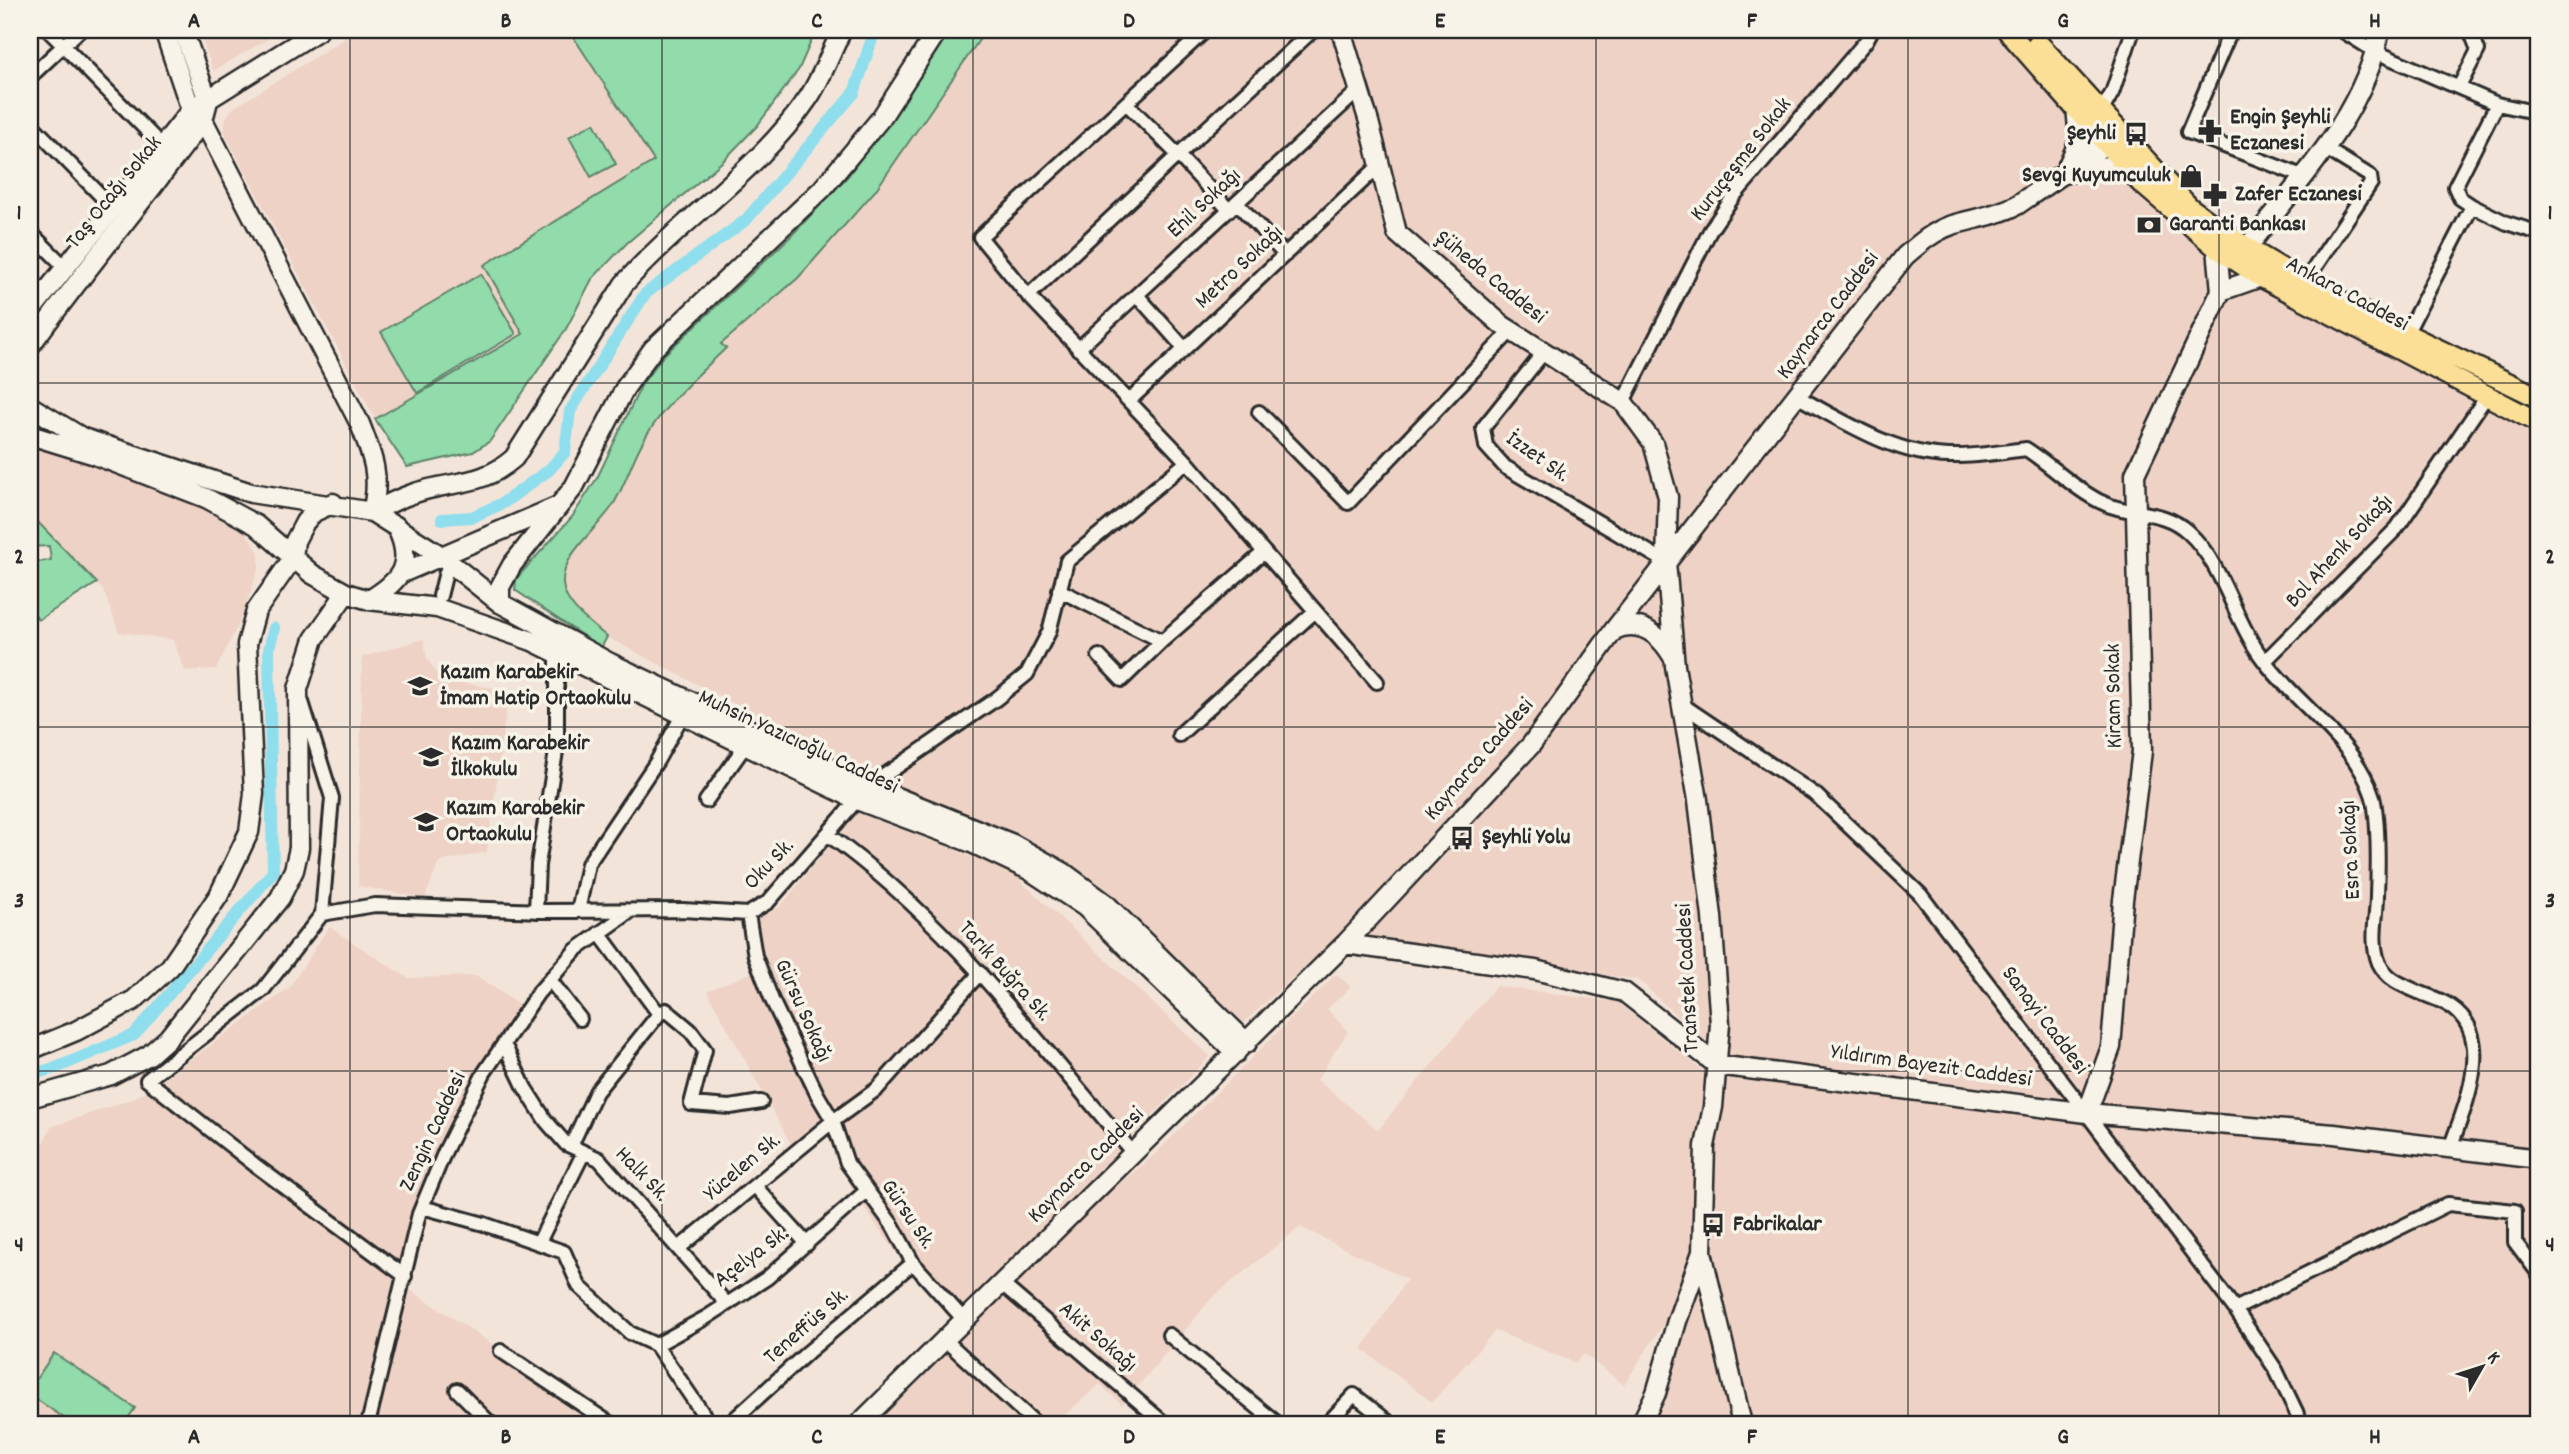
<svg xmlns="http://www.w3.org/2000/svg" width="2569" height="1454" font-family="Dekko,sans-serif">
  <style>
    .built { fill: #eed2c6 }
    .green { fill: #92dbab; stroke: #5e836b; stroke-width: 2 }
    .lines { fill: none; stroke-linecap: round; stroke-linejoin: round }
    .canal { stroke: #8fdeed; stroke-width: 12 }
    .street-casing { stroke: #2b2b2b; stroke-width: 18 }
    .secondary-casing { stroke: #2b2b2b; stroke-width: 23 }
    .primary-casing { stroke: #2b2b2b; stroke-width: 24 }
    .street { stroke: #f7f3e8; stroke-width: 12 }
    .secondary { stroke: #f7f3e8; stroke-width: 18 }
    .primary { stroke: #fbdf96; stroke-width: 19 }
    .grid { fill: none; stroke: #2b2b2b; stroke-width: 2; stroke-opacity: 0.55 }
    .labels { text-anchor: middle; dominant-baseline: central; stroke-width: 7; stroke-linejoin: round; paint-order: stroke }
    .poi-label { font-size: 23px; font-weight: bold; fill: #2b2b2b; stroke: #f7f3e8; text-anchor: start }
    .street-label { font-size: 23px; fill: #2b2b2b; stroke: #f7f3e8 }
    .neatline { fill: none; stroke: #2b2b2b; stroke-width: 2.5 }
    .grid-label { font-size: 23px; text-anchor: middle; font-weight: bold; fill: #2b2b2b }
  </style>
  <rect width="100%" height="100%" fill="#f3e4d9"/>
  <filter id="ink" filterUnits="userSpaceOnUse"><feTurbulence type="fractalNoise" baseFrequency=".0143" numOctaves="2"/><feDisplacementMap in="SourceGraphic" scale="14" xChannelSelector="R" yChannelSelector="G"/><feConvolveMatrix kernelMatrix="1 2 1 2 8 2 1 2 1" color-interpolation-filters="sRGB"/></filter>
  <g filter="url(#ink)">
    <path class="built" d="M199,30H283L213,71Z
      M358,30H569L654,161L484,265L523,334L375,419L224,132L226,118L232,109Z
      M986,30H1999L2133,187L2539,427V1424H1628L1648,1396L1668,1317L1624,1385L1584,1354L1576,1363L1495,1331L1432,1402L1362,1349L1407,1279L1300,1227L1213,1297L1122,1405L1100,1384L1055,1424H848L953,1320L905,1265L855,1195L822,1122L792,1146L707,991L753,972L743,926L780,907L856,812L1010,871L1210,1056L959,1315L1151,1158L1336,974L1351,987L1327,1009L1348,1031L1317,1080L1378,1130L1496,986L1617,1002L1706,1073L1710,1048L1639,980L1339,935L1241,1025L1088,875L1037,847L891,786L607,637L575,609L563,586L567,562L612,506L641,444L670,402L725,348L720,344L798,278L875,191Z
      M30,435L184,497L242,527L259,552V568L240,621L216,669L185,671L173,640L119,632L103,590L30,514Z
      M423,639L427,658L441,680L509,690L487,852L439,862L425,898L358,886L362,657Z
      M329,927L408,978L477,976L535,1016L490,1081L452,1155L433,1201L409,1289L614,1424H30V1170L51,1127L132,1099L149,1090L289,988Z"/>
    <path class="green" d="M569,30H816L799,69L757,126L723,161L627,243L592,279L566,329L490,441L473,452L407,467L375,419L523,334L484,265L654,161Z
      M951,30H986L875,191L798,278L721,344L726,348C695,378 662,406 641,445C630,465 624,489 611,508C596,530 561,555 563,584C565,607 591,623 607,637L601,648L515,590L516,579L572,517L597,478L642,384L663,356L791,236L848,176Z
      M594,123L616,164L591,177L569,137Z
      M481,274L516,334L417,393L381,332Z
      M30,514L97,583L38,620C26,602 30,583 33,563L51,560L49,546L30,547Z
      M54,1353L135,1408L124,1424H73L30,1395V1388Z"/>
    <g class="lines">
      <path class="canal" d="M442,519L472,517L503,503L549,470L565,452L570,411L645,294L746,220L854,93L875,30
        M30,1075L58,1067L134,1035L273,872L269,650L274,628"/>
      <g class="street-casing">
        <path id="street" d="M48,30L163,147
          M2231,30L2188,132L2302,176
          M2341,30L2376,52L2497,104L2539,113
          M30,77L80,30
          M2459,87L2478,50L2470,30
          M1126,103L1178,155L1313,30
          M2101,112L2112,93L2133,30
          M30,123L113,208
          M1237,203L1285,255
          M2472,206L2507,223L2539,233
          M30,232L66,268
          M2305,282L2371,183L2370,176L2326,149
          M1137,295L1184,348
          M1028,296L1178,155L1229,210
          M2407,332L2472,206L2460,198L2455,187L2497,104
          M1078,349L1359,90
          M1544,352L1483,428L1486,446L1505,467L1666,562
          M1798,397C1845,422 1895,455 1949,456C1974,457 2001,452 2026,449C2051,465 2073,488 2099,501C2129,517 2161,507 2188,532C2223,564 2233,617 2260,655C2293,702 2353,738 2372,794C2379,814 2378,872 2377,895C2377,917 2370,941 2379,963C2387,979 2400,984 2416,991C2427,996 2440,999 2450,1006C2497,1036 2464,1109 2450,1148
          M1129,401L1380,165
          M1623,402L1710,231L1733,197L1866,41L1872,30
          M1259,412L1348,503L1511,331
          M1264,552L1377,682
          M1059,590L1162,641L1264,552L1187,462
          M440,596L446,572
          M1099,656L1122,680L1162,641
          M2265,661L2397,528L2486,397
          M302,702L332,798L322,914L375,905L544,911L683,910L748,914L768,902L869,786L996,699L1027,674L1049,632L1067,561L1187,462L1025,292L980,237L1206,30
          M1684,706L1816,795L1920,894L2235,1309L2276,1370L2302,1424
          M1179,735L1314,612
          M706,801L745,746
          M827,834C948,920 1038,1043 1134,1154
          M536,911L538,865L557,745V655
          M578,911L588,864L657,761L682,716
          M322,914L263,990L147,1080L255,1165L405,1276
          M748,914L755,956L772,1000L817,1094L833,1121L847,1163L893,1226L913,1263L965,1321
          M550,980L580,1019
          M659,1014L666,1010L690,1030L705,1050L691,1104L730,1107L761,1102
          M504,1044L525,1088L546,1121L566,1144L599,1159L727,1304
          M571,1146L596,1092L659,1014L599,933
          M755,1186L807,1244
          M422,1207L484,1224L564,1252L579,1286L630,1333L656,1345L710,1424
          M539,1242L584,1152
          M679,1248L833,1121L877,1089L980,973
          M1002,1284L1165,1424
          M2235,1309L2448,1204L2515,1211V1242L2539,1274
          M1169,1335L1278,1424
          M945,1340L1036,1424
          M656,1345L707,1317L767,1278L865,1192
          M501,1351L611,1424
          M457,1390L491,1424
          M368,1424L419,1214L445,1151L484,1073L538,993L576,950L631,911
          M729,1424L808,1352L913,1263
          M1327,1424L1354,1395L1391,1424"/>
      </g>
      <g class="secondary-casing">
        <path id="secondary" d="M164,30L191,110L203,120L360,424C373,457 381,477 372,512
          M1341,30L1369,122L1397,233L1502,325L1623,402L1653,443L1668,497L1666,562L1675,666L1698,800L1712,917L1720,1024L1713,1107L1705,1146L1702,1252L1677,1321L1656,1393L1641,1424
          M2074,172L2123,163
          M2064,174L2079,141L2076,106
          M2217,248L2221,291
          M2247,248C2297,183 2365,114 2380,30
          M2221,291L2261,277
          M30,312L191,110L319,30
          M30,346C85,269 147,197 203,120L208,101L183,30
          M30,406L83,438L251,493L372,512L440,555L500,603L610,663L869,786L1013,844L1063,872L1105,903L1247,1043
          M30,435L95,455L206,498L256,525L312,574L346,593L369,600L437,608L532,641L857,800L972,843L1029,870L1085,907L1236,1053
          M372,512C385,506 399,498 412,494C450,480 480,488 514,458L624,284C682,218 759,171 809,97C822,77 831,52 842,30
          M402,573L556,507
          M369,600C401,581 415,564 396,526
          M500,603V587L512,565L574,487L625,388L653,349L822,189L881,118L938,30
          M1614,630C1640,618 1660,635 1673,657
          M1345,944L1535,970L1624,992L1717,1065L2087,1113L2334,1134L2539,1159
          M30,1050L76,1031L134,1000L170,967L219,895L249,832L254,794L247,644L256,611L293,558L295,541L305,522L314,512L333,503
          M30,1098L111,1075L149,1055L168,1038L280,898L294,870L299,848L298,689L314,639L346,593
          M2087,1113L2111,1047L2123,900L2142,751L2135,474L2221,291
          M1702,1252L1742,1424
          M859,1424L1345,944L1531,745L1614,630L1905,256C1920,243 1934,231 1952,225C1975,218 1996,216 2017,205L2116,137"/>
      </g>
      <g class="primary-casing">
        <path id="primary" d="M2007,30L2140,182L2217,248L2261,277L2539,423
          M2038,43L2189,207C2294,288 2421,339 2539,398"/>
      </g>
      <use href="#street" class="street"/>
      <use href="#secondary" class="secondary"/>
      <use href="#primary" class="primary"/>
    </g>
  </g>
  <path class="grid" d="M350,30V1424M662,30V1424M973,30V1424M1284,30V1424M1596,30V1424M1908,30V1424M2219,30V1424M30,383H2539M30,727H2539M30,1071H2539"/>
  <defs>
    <g id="pharmacy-bare" transform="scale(1.89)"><path d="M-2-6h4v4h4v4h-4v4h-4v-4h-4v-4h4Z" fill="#2b2b2b" stroke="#f7f3e8" stroke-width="2.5" paint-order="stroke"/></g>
    <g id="bus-bare" transform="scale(1.89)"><path d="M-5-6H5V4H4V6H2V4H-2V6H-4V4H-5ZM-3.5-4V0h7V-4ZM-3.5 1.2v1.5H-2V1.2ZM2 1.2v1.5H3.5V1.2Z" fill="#2b2b2b" stroke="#f7f3e8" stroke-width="2.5" paint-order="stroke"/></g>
    <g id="shop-bare" transform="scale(1.89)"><path d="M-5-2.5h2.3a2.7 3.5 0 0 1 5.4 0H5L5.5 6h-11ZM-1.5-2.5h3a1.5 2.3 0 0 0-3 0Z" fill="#2b2b2b" stroke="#f7f3e8" stroke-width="2.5" paint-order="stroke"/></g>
    <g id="bank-bare" transform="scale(1.89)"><path d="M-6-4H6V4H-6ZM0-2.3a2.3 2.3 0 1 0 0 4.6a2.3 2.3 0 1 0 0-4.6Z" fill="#2b2b2b" stroke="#f7f3e8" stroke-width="2.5" paint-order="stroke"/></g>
    <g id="school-bare" transform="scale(1.89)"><path d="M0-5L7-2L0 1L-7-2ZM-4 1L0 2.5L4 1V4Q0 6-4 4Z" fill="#2b2b2b" stroke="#f7f3e8" stroke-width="2.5" paint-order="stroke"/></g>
  </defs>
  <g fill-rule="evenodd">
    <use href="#pharmacy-bare" x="2210" y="131"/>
    <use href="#bus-bare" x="2136" y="134"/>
    <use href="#shop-bare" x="2191" y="176"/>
    <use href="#pharmacy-bare" x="2215" y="195"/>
    <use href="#bank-bare" x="2149" y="225"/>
    <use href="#school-bare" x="420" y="686"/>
    <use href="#school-bare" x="431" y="757"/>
    <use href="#school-bare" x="426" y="822"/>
    <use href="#bus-bare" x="1462" y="838"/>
    <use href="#bus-bare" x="1713" y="1225"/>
  </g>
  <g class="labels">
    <g class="poi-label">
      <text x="2230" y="118">Engin Şeyhli<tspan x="2230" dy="26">Eczanesi</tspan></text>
      <text x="2116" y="134" text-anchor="end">Şeyhli</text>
      <text x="2171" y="176" text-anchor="end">Sevgi Kuyumculuk</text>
      <text x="2235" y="195">Zafer Eczanesi</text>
      <text x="2169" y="225">Garanti Bankası</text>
      <text x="440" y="673">Kazım Karabekir<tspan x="440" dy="26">İmam Hatip Ortaokulu</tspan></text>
      <text x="451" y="744">Kazım Karabekir<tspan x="451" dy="26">İlkokulu</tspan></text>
      <text x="446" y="809">Kazım Karabekir<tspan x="446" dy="26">Ortaokulu</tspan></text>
      <text x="1482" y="838">Şeyhli Yolu</text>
      <text x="1733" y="1225">Fabrikalar</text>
    </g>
    <g class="street-label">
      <text transform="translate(1742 160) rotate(-52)">Kuruçeşme Sokak</text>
      <text transform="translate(115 193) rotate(-51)">Taş Ocağı Sokak</text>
      <text transform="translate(1205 204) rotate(-43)">Ehil Sokağı</text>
      <text transform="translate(1240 268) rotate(-43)">Metro Sokağı</text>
      <text transform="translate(1490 278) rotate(39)">Şüheda Caddesi</text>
      <text transform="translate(2347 295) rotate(28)">Ankara Caddesi</text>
      <text transform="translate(1829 316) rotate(-53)">Kaynarca Caddesi</text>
      <text transform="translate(1537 458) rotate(35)">İzzet Sk.</text>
      <text transform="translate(2340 552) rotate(-47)">Bol Ahenk Sokağı</text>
      <text transform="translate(2115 696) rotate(-91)">Kiram Sokak</text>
      <text transform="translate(798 743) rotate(25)">Muhsin Yazıcıoğlu Caddesi</text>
      <text transform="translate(1480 760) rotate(-49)">Kaynarca Caddesi</text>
      <text transform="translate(2352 850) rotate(-93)">Esra Sokağı</text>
      <text transform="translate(770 865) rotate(-46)">Oku Sk.</text>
      <text transform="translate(1004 972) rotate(48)">Tarık Buğra Sk.</text>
      <text transform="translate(1689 978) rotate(-93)">Transtek Caddesi</text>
      <text transform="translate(802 1011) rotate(66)">Gürsu Sokağı</text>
      <text transform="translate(2044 1021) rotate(53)">Sanayi Caddesi</text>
      <text transform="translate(1931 1067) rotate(8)">Yıldırım Bayezit Caddesi</text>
      <text transform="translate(434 1132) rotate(-65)">Zengin Caddesi</text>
      <text transform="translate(1087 1166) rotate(-45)">Kaynarca Caddesi</text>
      <text transform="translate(743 1168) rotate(-40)">Yücelen Sk.</text>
      <text transform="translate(641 1175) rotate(46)">Halk Sk.</text>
      <text transform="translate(907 1215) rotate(56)">Gürsu Sk.</text>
      <text transform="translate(752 1258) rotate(-37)">Açelya Sk.</text>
      <text transform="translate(807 1327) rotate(-41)">Teneffüs Sk.</text>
      <text transform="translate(1097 1338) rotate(41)">Akit Sokağı</text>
    </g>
  </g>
  <rect width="2569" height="1454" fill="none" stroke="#f7f3e8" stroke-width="77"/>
  <g transform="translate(2482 1367) rotate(51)" stroke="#f7f3e8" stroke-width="5" paint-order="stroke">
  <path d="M0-5L12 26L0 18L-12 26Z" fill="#2b2b2b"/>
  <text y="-10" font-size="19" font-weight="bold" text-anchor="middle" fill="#2b2b2b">K</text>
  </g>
  <rect x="38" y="38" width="2492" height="1378" class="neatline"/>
  <g class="grid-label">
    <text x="194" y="27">A</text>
    <text x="506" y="27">B</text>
    <text x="817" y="27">C</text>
    <text x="1129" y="27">D</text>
    <text x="1440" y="27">E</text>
    <text x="1752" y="27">F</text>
    <text x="2063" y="27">G</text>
    <text x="2375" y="27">H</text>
    <text x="19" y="219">1</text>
    <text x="2550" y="219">1</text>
    <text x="19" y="563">2</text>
    <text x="2550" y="563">2</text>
    <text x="19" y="907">3</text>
    <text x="2550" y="907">3</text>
    <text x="19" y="1251">4</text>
    <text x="2550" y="1251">4</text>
    <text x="194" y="1443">A</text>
    <text x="506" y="1443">B</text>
    <text x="817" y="1443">C</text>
    <text x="1129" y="1443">D</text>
    <text x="1440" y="1443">E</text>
    <text x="1752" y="1443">F</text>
    <text x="2063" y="1443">G</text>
    <text x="2375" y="1443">H</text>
  </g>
</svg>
